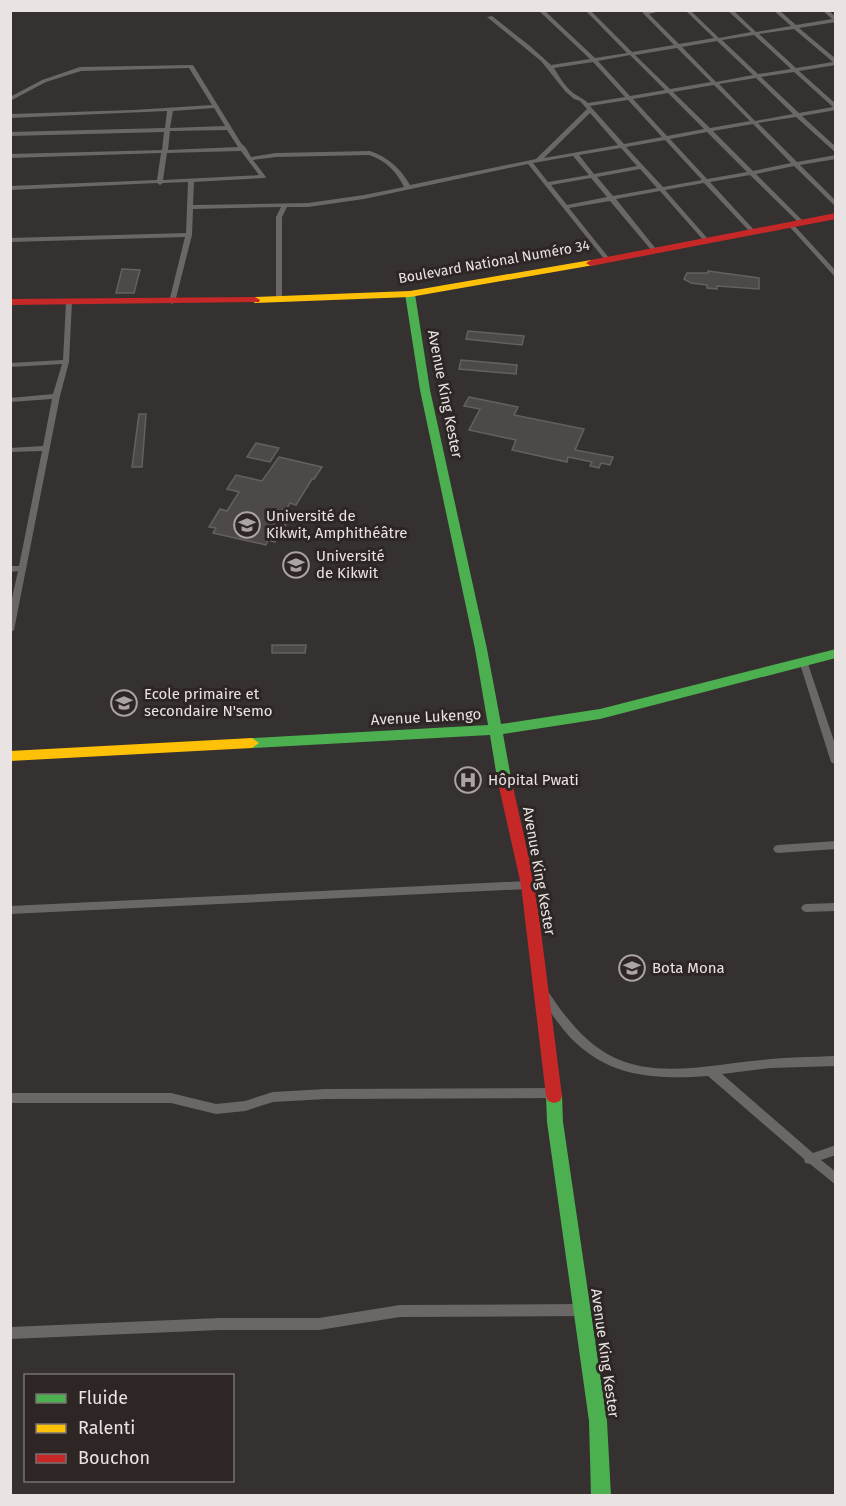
<svg xmlns="http://www.w3.org/2000/svg" width="846" height="1506" font-family="'Fira Sans',sans-serif">
  <style>
    .building { fill: #4c4948; stroke: #646060; stroke-width: 1.5 }
    .lines { fill: none; stroke-linecap: round; stroke-linejoin: round }
    .street { fill: #6b6767; fill-rule: evenodd }
    .fast { fill: #4caf50; fill-rule: evenodd }
    .slow { fill: #ffc107; fill-rule: evenodd }
    .jam { fill: #c62828; fill-rule: evenodd }
    .labels { text-anchor: middle; dominant-baseline: central; stroke-width: 6; stroke-linejoin: round; paint-order: stroke }
    .far-street-label { font-size: 14px; fill: #e9e4e3; stroke: #2d2624 }
    .street-label { font-size: 15px; fill: #e9e4e3; stroke: #2d2624 }
    .poi-label { font-size: 15px; fill: #e9e4e3; stroke: #2d2624; text-anchor: start }
  </style>
  <rect width="100%" height="100%" fill="#353130"/>
  <path class="building" d="M122,269L140,270L134,293H116Z
    M708,271L759,278V289L717,286V289L707,288V285L691,283L684,279L687,273H708Z
    M468,331L524,336L522,345L466,339Z
    M461,360L517,365L516,374L459,369Z
    M469,397L518,407L514,415L584,429L575,450L613,457L610,465L601,463L599,468L590,466L592,462L568,457L567,462L512,450L516,440L469,430L480,409L464,406Z
    M139,414H146L142,467H132Z
    M256,443L279,448L270,462L247,457Z
    M279,457L322,467L314,479H312L296,505L290,503L279,523L286,524L275,542L268,540L266,545L213,533L216,528L209,527L220,509L227,511L239,492L227,489L236,475L262,481Z
    M272,645H306L305,653H272Z"/>
  <g class="lines">
    <path class="street" d="M538,10H544L595,58L627,53L585,10H590L632,52L674,45L640,10H664L649,14L679,44L714,38L685,10H690L719,38L751,32L727,10H733L756,32L791,26L773,10H779L796,25L832,19L822,10H828L836,17V22L799,28L836,59V65L799,71L836,104V110L802,116L836,147V153L796,117L758,123L797,162L836,155V159L800,165L836,201V207L794,166L756,174L803,221V223H799L750,175L710,182L755,231L756,232L753,234L751,233L704,183L665,190L708,239L709,240L706,242L704,241L660,191L616,199L656,249L657,250L654,252L652,251L610,201L569,208L609,258V260H605L528,164L364,199L308,207H287L282,217V300L279,302L276,300V217L281,207L193,209L192,235L175,302L172,304L169,302L185,237L10,242V238L186,233L188,182L163,183L160,185L157,183L10,190V186L157,180L161,153L10,158V154L162,150L164,132L10,136V132L165,128L167,111L10,118V114L133,110L212,105L189,68L81,71L46,82L10,101V97L42,80L80,67L193,65L241,143L246,148L251,157L276,153L370,151C388,157 401,169 410,185L536,159L587,109L580,101L574,99L565,91L541,61L487,17L492,16L530,46L551,65L590,59ZM794,29L833,62L796,68L759,34ZM754,35L791,69L758,74L722,40ZM717,41L753,75L716,82L682,47ZM677,48L711,82L670,89L635,55ZM630,55L665,90L630,96L598,61ZM593,62L625,97L588,103C583,98 577,96 572,92C564,85 559,76 554,68ZM794,72L833,107L799,113L761,77ZM756,78L793,114L755,121L719,84ZM714,85L750,121L710,128L673,92ZM668,93L704,129L667,136L633,99ZM628,100L662,137L624,144L590,106ZM214,108L225,126L170,128L173,111ZM590,113L618,145L544,158ZM753,124L791,163L753,171L713,131ZM227,130L238,147L168,150L170,131ZM707,132L747,172L707,179L670,139ZM665,140L702,180L663,187L626,147ZM621,148L637,166L594,174L579,155ZM241,151L259,175L163,180L167,153ZM369,155C385,160 397,172 404,187L364,195L308,203L193,205L194,182L265,178L266,177L253,160L276,157ZM573,156L589,175L548,182L533,163ZM640,169L657,188L613,196L597,177ZM591,178L607,197L567,205L551,185Z
      M788,223H792L836,271V278L788,225Z
      M69,300L72,302L69,362L60,396L14,630L10,633V607L18,571L10,572V566H19L42,451L10,452V448L43,446L52,399L10,402V398L53,394L62,364L10,367V363L63,360L66,302Z
      M803,658L807,661L836,747V765L831,762L799,661Z
      M836,841V849L778,853L775,852L773,849L775,846L778,845Z
      M528,881L531,882L533,885L531,888L528,889L10,914V906Z
      M836,903V911L806,912L803,911L801,908L803,905L806,904Z
      M545,992L549,993C566,1018 585,1043 613,1057C657,1079 716,1064 762,1060C787,1057 811,1057 836,1056V1066L770,1068L722,1074L813,1153L836,1145V1155L821,1160L836,1172V1185L810,1164L805,1163L804,1159L708,1076C665,1079 619,1079 583,1049C566,1036 554,1017 541,999L540,996L541,993Z
      M554,1088L558,1090L559,1093L558,1096L554,1098L326,1099L273,1102L245,1111L216,1114L171,1103H10V1093H171L216,1104L245,1101L273,1092L326,1089Z
      M583,1304L587,1306L589,1310L587,1314L583,1316L400,1317L319,1330H220L10,1339V1327L220,1318H319L400,1305Z"/>
    <path class="fast" d="M410,291L415,294L430,390L487,649L501,724L600,709L836,649V658L600,719L503,734L511,778L509,782H499L497,778L490,735L252,748L247,747L245,743L247,739L252,738L488,725L475,649L420,390L405,294Z
      M554,1089L560,1091L562,1096L563,1122L607,1421L611,1496H591L589,1421L547,1122L546,1096L548,1091Z"/>
    <path class="slow" d="M591,260L594,261V265L410,297L255,303L250,300L255,297L410,291Z
      M252,738L259,743L252,748L10,761V751Z"/>
    <path class="jam" d="M836,213V219L591,266L586,263L591,260Z
      M255,297L260,300L259,302L10,305V299Z
      M504,773L509,774L511,778L535,885L562,1096L560,1101L554,1103L548,1101L546,1096L521,885L497,778L499,774Z"/>
  </g>
  <defs>
    <g id="university-ring" transform="scale(1.35)"><circle r="9.5" fill="#2d2624" stroke="#aaa5a4" stroke-width="1.5"/><path d="M0-5L7-2L0 1L-7-2ZM-4 1L0 2.5L4 1V4Q0 6-4 4Z" fill="#aaa5a4"/></g>
    <g id="hospital-ring" transform="scale(1.35)"><circle r="9.5" fill="#2d2624" stroke="#aaa5a4" stroke-width="1.5"/><path d="M-5-5h3v3.5h4V-5h3V5h-3V1.5h-4V5h-3Z" fill="#aaa5a4"/></g>
  </defs>
  <g fill-rule="evenodd">
    <use href="#university-ring" x="247" y="525"/>
    <use href="#university-ring" x="296" y="565"/>
    <use href="#university-ring" x="124" y="703"/>
    <use href="#hospital-ring" x="468" y="780"/>
    <use href="#university-ring" x="632" y="968"/>
  </g>
  <g class="labels">
    <g class="far-street-label">
      <text transform="translate(494 262) rotate(-10)">Boulevard National Numéro 34</text>
    </g>
    <g class="street-label">
      <text transform="translate(445 394) rotate(79)">Avenue King Kester</text>
      <text transform="translate(426 717) rotate(-3)">Avenue Lukengo</text>
      <text transform="translate(539 871) rotate(80)">Avenue King Kester</text>
      <text transform="translate(605 1353) rotate(82)">Avenue King Kester</text>
    </g>
    <g class="poi-label">
      <text x="266" y="516">Université de<tspan x="266" dy="17">Kikwit, Amphithéâtre</tspan></text>
      <text x="316" y="556">Université<tspan x="316" dy="17">de Kikwit</tspan></text>
      <text x="144" y="694">Ecole primaire et<tspan x="144" dy="17">secondaire N'semo</tspan></text>
      <text x="488" y="780">Hôpital Pwati</text>
      <text x="652" y="968">Bota Mona</text>
    </g>
  </g>
  <rect width="846" height="1506" fill="none" stroke="#e9e4e3" stroke-width="24"/>
  <rect x="24" y="1374" width="210" height="108" fill="#2d2624" stroke="#787270" stroke-width="1.5"/>
  <rect x="36" y="1394" width="30" height="9" fill="#4caf50" stroke="#787270" stroke-width="1.5"/>
  <text x="78" y="1404" font-size="18" fill="#e9e4e3">Fluide</text>
  <rect x="36" y="1424" width="30" height="9" fill="#ffc107" stroke="#787270" stroke-width="1.5"/>
  <text x="78" y="1434" font-size="18" fill="#e9e4e3">Ralenti</text>
  <rect x="36" y="1454" width="30" height="9" fill="#c62828" stroke="#787270" stroke-width="1.5"/>
  <text x="78" y="1464" font-size="18" fill="#e9e4e3">Bouchon</text>
</svg>
